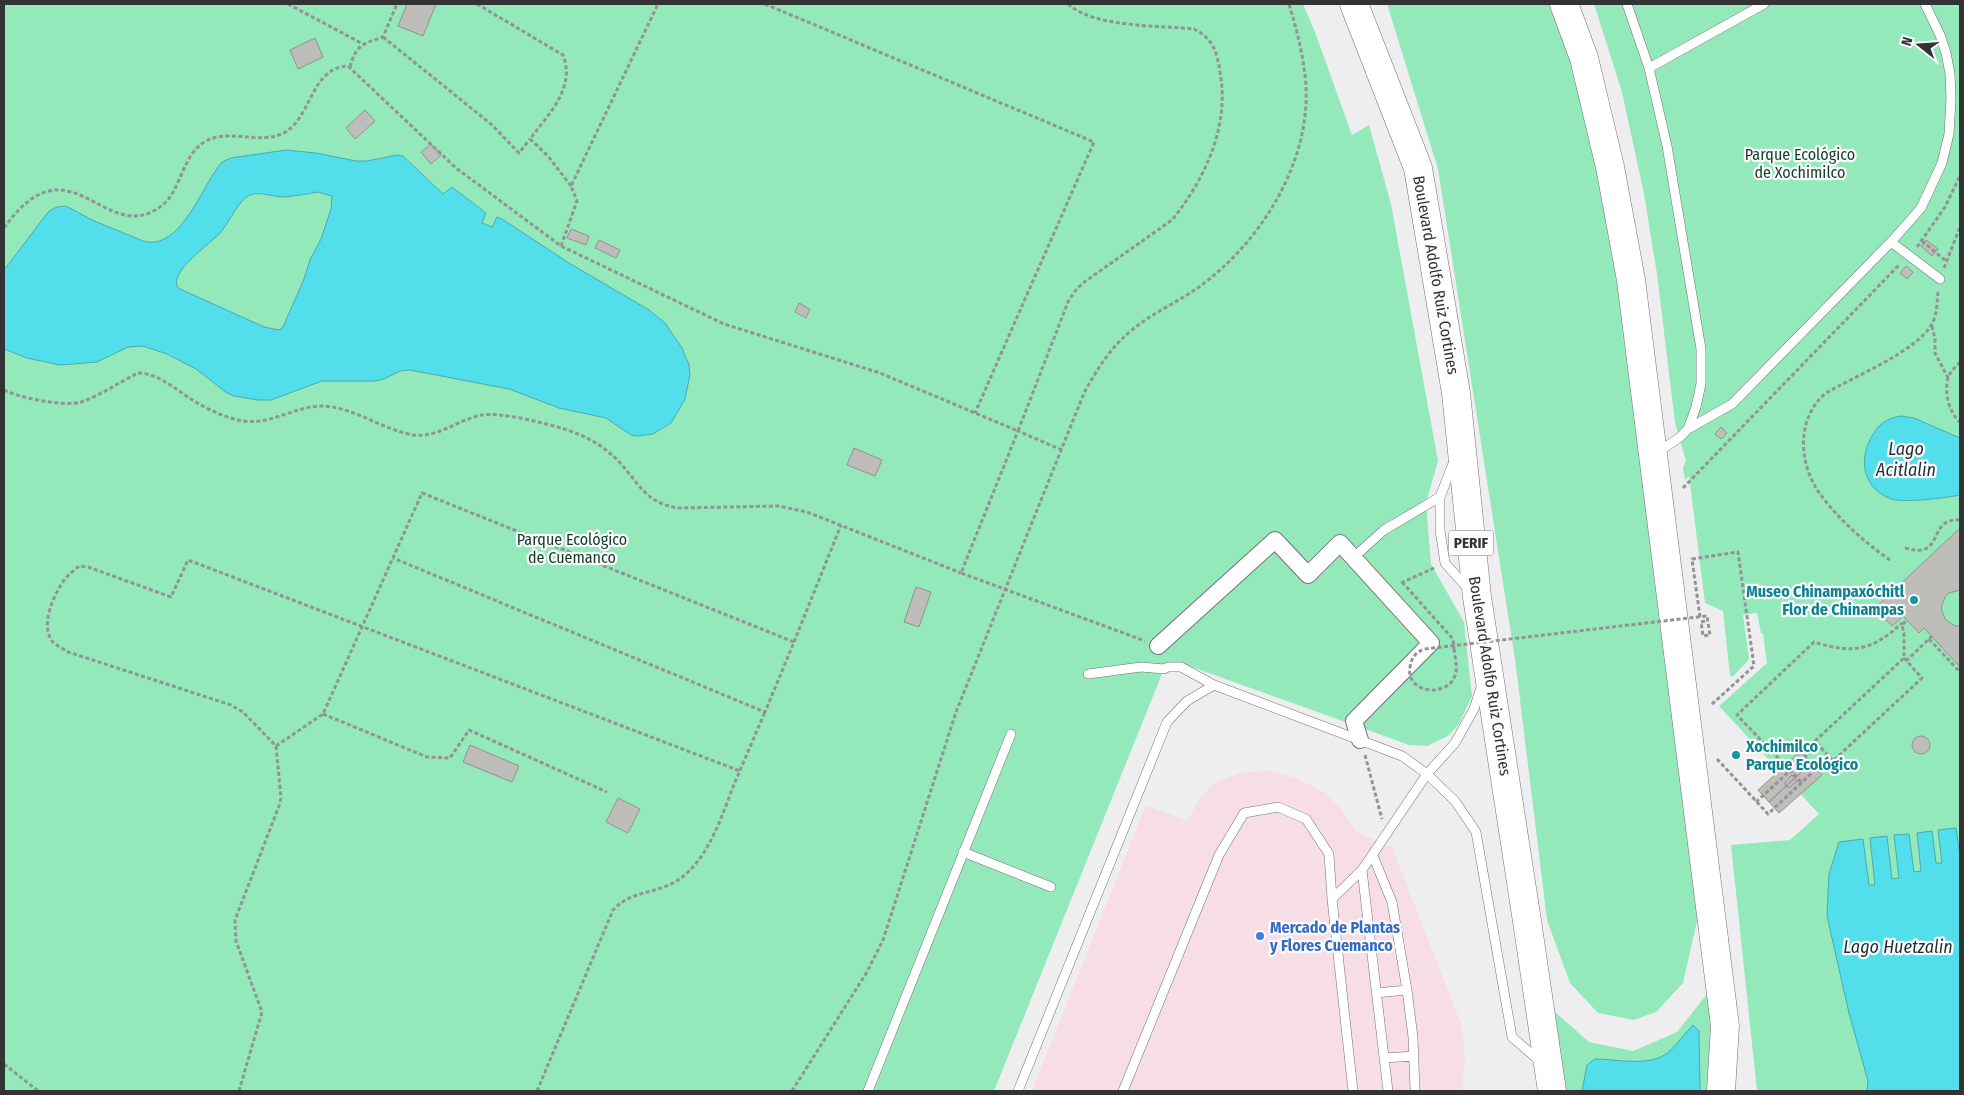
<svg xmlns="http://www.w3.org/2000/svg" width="1964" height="1095" font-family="'Fira Sans Condensed',sans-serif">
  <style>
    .commercial { fill: #f6dde6 }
    .green { fill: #93e9ba }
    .water { fill: #52deeb; stroke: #49aab4; fill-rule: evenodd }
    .building { fill: #bfbdba; stroke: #93918f }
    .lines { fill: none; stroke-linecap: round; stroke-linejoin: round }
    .lane-casing { stroke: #717173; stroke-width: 10 }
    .street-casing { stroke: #717173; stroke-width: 18 }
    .highway-casing { stroke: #717173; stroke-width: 29 }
    .path { stroke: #939295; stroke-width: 3; stroke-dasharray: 4 2.5; stroke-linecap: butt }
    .lane { stroke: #fff; stroke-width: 9 }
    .street { stroke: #fff; stroke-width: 16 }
    .highway { stroke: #fff; stroke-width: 28 }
    .path-bridge { stroke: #939295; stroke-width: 3; stroke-dasharray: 4 2.5; stroke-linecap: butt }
    .culture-dot { fill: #0f9aa8; stroke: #fcfbfe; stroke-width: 2 }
    .shop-dot { fill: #3f7fe0; stroke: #fcfbfe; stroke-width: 2 }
    .labels { text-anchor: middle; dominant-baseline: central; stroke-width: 4.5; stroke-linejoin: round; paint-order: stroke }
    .shield { fill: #fcfbfe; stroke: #6f6e71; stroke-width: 1 }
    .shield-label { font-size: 15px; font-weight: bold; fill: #333234 }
    .park-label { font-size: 16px; fill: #133d29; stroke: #fcfbfe }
    .street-label { font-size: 16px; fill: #333234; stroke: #fcfbfe }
    .culture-label { font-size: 16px; font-weight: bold; fill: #0d838f; stroke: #fcfbfe; text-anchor: end }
    .shop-label { font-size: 16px; font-weight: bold; fill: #366cbe; stroke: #fcfbfe; text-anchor: start }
    .water-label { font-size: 18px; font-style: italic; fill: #1a3134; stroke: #fcfbfe }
  </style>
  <rect width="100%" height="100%" fill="#eeeef1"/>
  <path class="commercial" d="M1268,770L1295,778L1326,793L1340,808L1357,833L1392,847L1461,1024L1465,1056L1462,1091H1032L1146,805L1187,821L1201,797L1214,783L1240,773Z"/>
  <path class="green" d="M4,4H1303L1315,32L1352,135L1369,125L1391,204L1438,461L1426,503L1431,564L1464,622L1472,696L1459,724L1448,736L1427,746L1409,745L1390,738L1181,663L1164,669L994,1091H4Z
    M1387,4H1557L1581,68L1622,289L1703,894L1683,983L1656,1012L1634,1020L1598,1013L1570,983L1547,920L1515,659L1438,169Z
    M1594,4H1960V1091H1757L1731,845L1790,840L1819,814L1719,706L1767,663L1763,634L1761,633L1757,613L1743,615L1749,658L1747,662L1732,677L1730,675L1723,611L1705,603L1689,476L1685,480L1683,468L1686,461L1675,423L1657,274L1644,194L1622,92Z
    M1708,993L1732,1091H1565L1555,1012L1589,1042L1633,1051L1677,1032Z"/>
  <path class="water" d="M286,150L316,153L356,161H367L397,155L403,156L443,194L452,187L486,213L482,223L492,227L497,217L502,219L569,263L649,310L665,323L682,348L689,365L690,374L685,399L671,423L653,434L638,436L631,435L606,418L559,408L509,389L410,370L400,371L384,379L375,381H322L271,400H258L234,396L227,393L196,369L167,354L143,346L128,347L97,362L60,365L27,358L4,349V270L49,211L57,207L66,206L92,220L143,241C181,252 203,183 222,162L231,158ZM318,192L332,196L331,209L321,239L310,260L304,279L283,327L279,330L264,327L178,288C168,272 209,245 219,234C229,224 238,200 250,195C261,191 273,197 284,197C295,196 307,194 318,192Z
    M1901,416L1914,418L1960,438V495C1946,498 1903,503 1891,499C1864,489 1858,461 1871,438C1874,432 1879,424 1886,421C1890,418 1896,417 1901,416Z
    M1956,828L1960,857V1091H1867L1868,1081L1849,1013L1827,916L1829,874L1839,842L1863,839L1869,885H1875L1870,838L1887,836L1892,879L1899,878L1894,835L1909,834L1914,872L1921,871L1917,833L1932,831L1936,863H1942L1938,830Z
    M1693,1025L1699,1031L1700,1091H1582L1587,1065L1595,1059C1618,1059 1651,1068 1670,1051C1678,1043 1685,1033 1693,1025Z"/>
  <path class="building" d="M407,4H436L423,36L398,26Z
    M315,38L323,57L298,69L290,50Z
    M365,110L375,121L355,139L346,128Z
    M431,144L441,155L431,164L421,152Z
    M571,229L589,236L586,245L567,238Z
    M599,240L620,250L616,258L595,248Z
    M1926,240L1938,249L1932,256L1921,246Z
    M1906,266L1913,272L1907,279L1900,273Z
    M799,303L810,309L806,318L795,312Z
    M1721,427L1727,433L1721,439L1715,434Z
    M854,448L882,460L875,476L847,465Z
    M1960,528V590L1949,593L1945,597L1941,608L1945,619L1955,626H1960V667L1924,628L1919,633L1903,616L1892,626L1875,608Z
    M916,587L931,592L919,627L904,622Z
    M1912 745a9 9 0 1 1 18 0a9 9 0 1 1-18 0Z
    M470,745L519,766L512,782L463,762Z
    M1801,751L1811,763L1769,802L1758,790Z
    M1811,763L1822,775L1779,813L1769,802Z
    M1792,775L1797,781L1790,787H1787L1785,785V782Z
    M618,798L640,809L628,833L606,822Z"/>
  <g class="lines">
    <g class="lane-casing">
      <path id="lane" d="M1627,4L1649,68L1667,146L1701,349V384L1696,407L1688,429
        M1649,68L1764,4
        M1891,242L1940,279
        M1657,453L1680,437L1688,429L1732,404L1891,242L1921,208L1942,163L1949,134L1951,99L1950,74L1946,53L1940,35L1925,4
        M1454,461L1440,497V530L1445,563L1470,591
        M1353,558L1384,530L1440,497
        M1088,674L1141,667L1164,669L1168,667H1181L1214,685L1402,756L1427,774L1455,801L1476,832L1512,1037L1542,1063
        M963,852L1051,887
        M1373,856L1392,902L1407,990L1413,1037L1415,1091
        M1362,870L1388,1091
        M1332,899L1362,870L1427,774L1455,743L1474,709L1482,684
        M1376,993L1407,990
        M1384,1058L1414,1056
        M868,1091L1011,734
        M1018,1091L1167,722L1187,701L1214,685
        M1123,1091L1219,855L1244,813L1278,807L1306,819L1329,854L1332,899L1353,1091"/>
    </g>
    <g class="street-casing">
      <path id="street" d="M1158,646L1275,540L1308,575L1340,543L1431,643L1354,721L1360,740"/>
    </g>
    <g class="highway-casing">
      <path id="highway" d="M1354,4L1418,168L1427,221L1456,393L1477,597L1527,921L1552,1091
        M1564,4L1584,58L1610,167L1631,280L1725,1026L1721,1091"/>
    </g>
    <path class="path" d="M288,4L363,44
      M477,4L563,55C576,88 548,115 530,139L548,156L571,186
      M765,4L1094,142L975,413
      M383,37L491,124L519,153L530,139
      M350,67C356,45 362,44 383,37L397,4
      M4,228C70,135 104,247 160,207C183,191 180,154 208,140C234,128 269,149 292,127C312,107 315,67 348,66L456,168L561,246L724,324L880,373L1018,431L1068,302L1075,291L1083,283L1172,220C1205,179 1230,126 1220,72C1217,51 1213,39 1194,29C1158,25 1095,28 1068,4
      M1922,241L1946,261
      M561,246L577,201L571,186L658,4
      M1917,247L1945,207L1960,176
      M1944,268L1960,227
      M1932,326L1935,339V353L1948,378
      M1960,362C1956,367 1950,371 1948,378C1944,392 1949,413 1960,422
      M4,390C20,398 64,407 81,402C99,396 120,382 138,373C159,373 177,391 194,401C209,410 226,418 243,421C270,425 294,407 320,406C353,406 382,430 414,435C438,438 459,419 482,415C502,412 544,423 564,429C586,436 605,446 621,464C640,485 647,504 679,508L778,506L807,512L961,573
      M1062,450L1018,431L961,573L1145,641
      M1683,488L1900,264
      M1905,548C1947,560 1925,518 1960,520
      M1890,560C1865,543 1835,516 1818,491C1798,461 1797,417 1826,393C1853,377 1916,352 1932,324C1937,315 1937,302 1938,291
      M1402,582L1453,639L1454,649
      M1401,583L1434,568
      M1700,617L1692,559L1738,552L1754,666L1711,705
      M1705,621L1701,622L1703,636L1710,635L1707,616
      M1929,639L1960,672
      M794,642L841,525
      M1904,658L1922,678L1833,761L1815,741L1904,658V633L1902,625L1907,620
      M1906,661L1932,636
      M323,714L427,757L450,758L469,730L607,792
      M276,746L323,714L422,493L794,642L765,712L393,558
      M1365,755L1382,819
      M1717,759L1768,814L1829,757
      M1801,782L1737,715L1814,642C1852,654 1872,651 1902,623
      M1756,802L1818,745
      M4,1064L38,1091
      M239,1091L262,1012L236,941L235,920L279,806L281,798L276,746L243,712L231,705L68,652C64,649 56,646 52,641C40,624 54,594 65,579C69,574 75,570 79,566L88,567L171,597L188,560L740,771
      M537,1091L613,910C632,889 658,895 681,878C710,856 722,815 735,782C745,759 755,735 765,712
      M792,1091L867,972L883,940L956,712L1084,393C1097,369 1111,347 1132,330C1152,313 1178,302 1199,287C1261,242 1310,163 1306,86C1304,58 1297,30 1289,4"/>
    <use href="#lane" class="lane"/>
    <use href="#street" class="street"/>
    <use href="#highway" class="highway"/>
    <path class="path-bridge" d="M1454,649C1455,656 1457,665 1456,672C1451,699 1405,694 1410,667C1412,657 1415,653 1424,649L1707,616"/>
  </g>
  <g class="culture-dot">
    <circle cx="1914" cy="600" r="5"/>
    <circle cx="1736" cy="755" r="5"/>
  </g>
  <circle class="shop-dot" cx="1260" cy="936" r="5"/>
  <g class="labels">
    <rect class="shield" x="1448.5" y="530.5" width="45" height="25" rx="4"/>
    <g class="shield-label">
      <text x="1471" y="543">PERIF</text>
    </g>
    <g class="park-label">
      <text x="1800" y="154">Parque Ecológico<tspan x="1800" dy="18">de Xochimilco</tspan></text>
      <text x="572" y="539">Parque Ecológico<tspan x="572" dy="18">de Cuemanco</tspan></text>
    </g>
    <g class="street-label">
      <text transform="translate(1436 275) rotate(80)">Boulevard Adolfo Ruiz Cortines</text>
      <text transform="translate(1490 676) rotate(81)">Boulevard Adolfo Ruiz Cortines</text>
    </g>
    <g class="culture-label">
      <text x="1904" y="591">Museo Chinampaxóchitl<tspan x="1904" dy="18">Flor de Chinampas</tspan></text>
      <text x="1746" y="746" text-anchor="start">Xochimilco<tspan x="1746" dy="18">Parque Ecológico</tspan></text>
    </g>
    <g class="shop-label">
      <text x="1270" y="927">Mercado de Plantas<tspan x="1270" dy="18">y Flores Cuemanco</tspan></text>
    </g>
    <g class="water-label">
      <text x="1906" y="449">Lago<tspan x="1906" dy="21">Acitlalin</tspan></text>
      <text x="1898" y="947">Lago Huetzalin</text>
    </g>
  </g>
  <rect width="1964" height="1095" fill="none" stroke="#333234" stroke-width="10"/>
  <g transform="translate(1919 45) rotate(287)" stroke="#fcfbfe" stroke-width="4" paint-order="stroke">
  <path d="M0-4L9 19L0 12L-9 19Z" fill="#333234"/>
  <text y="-8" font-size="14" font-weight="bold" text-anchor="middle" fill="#333234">N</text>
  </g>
</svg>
